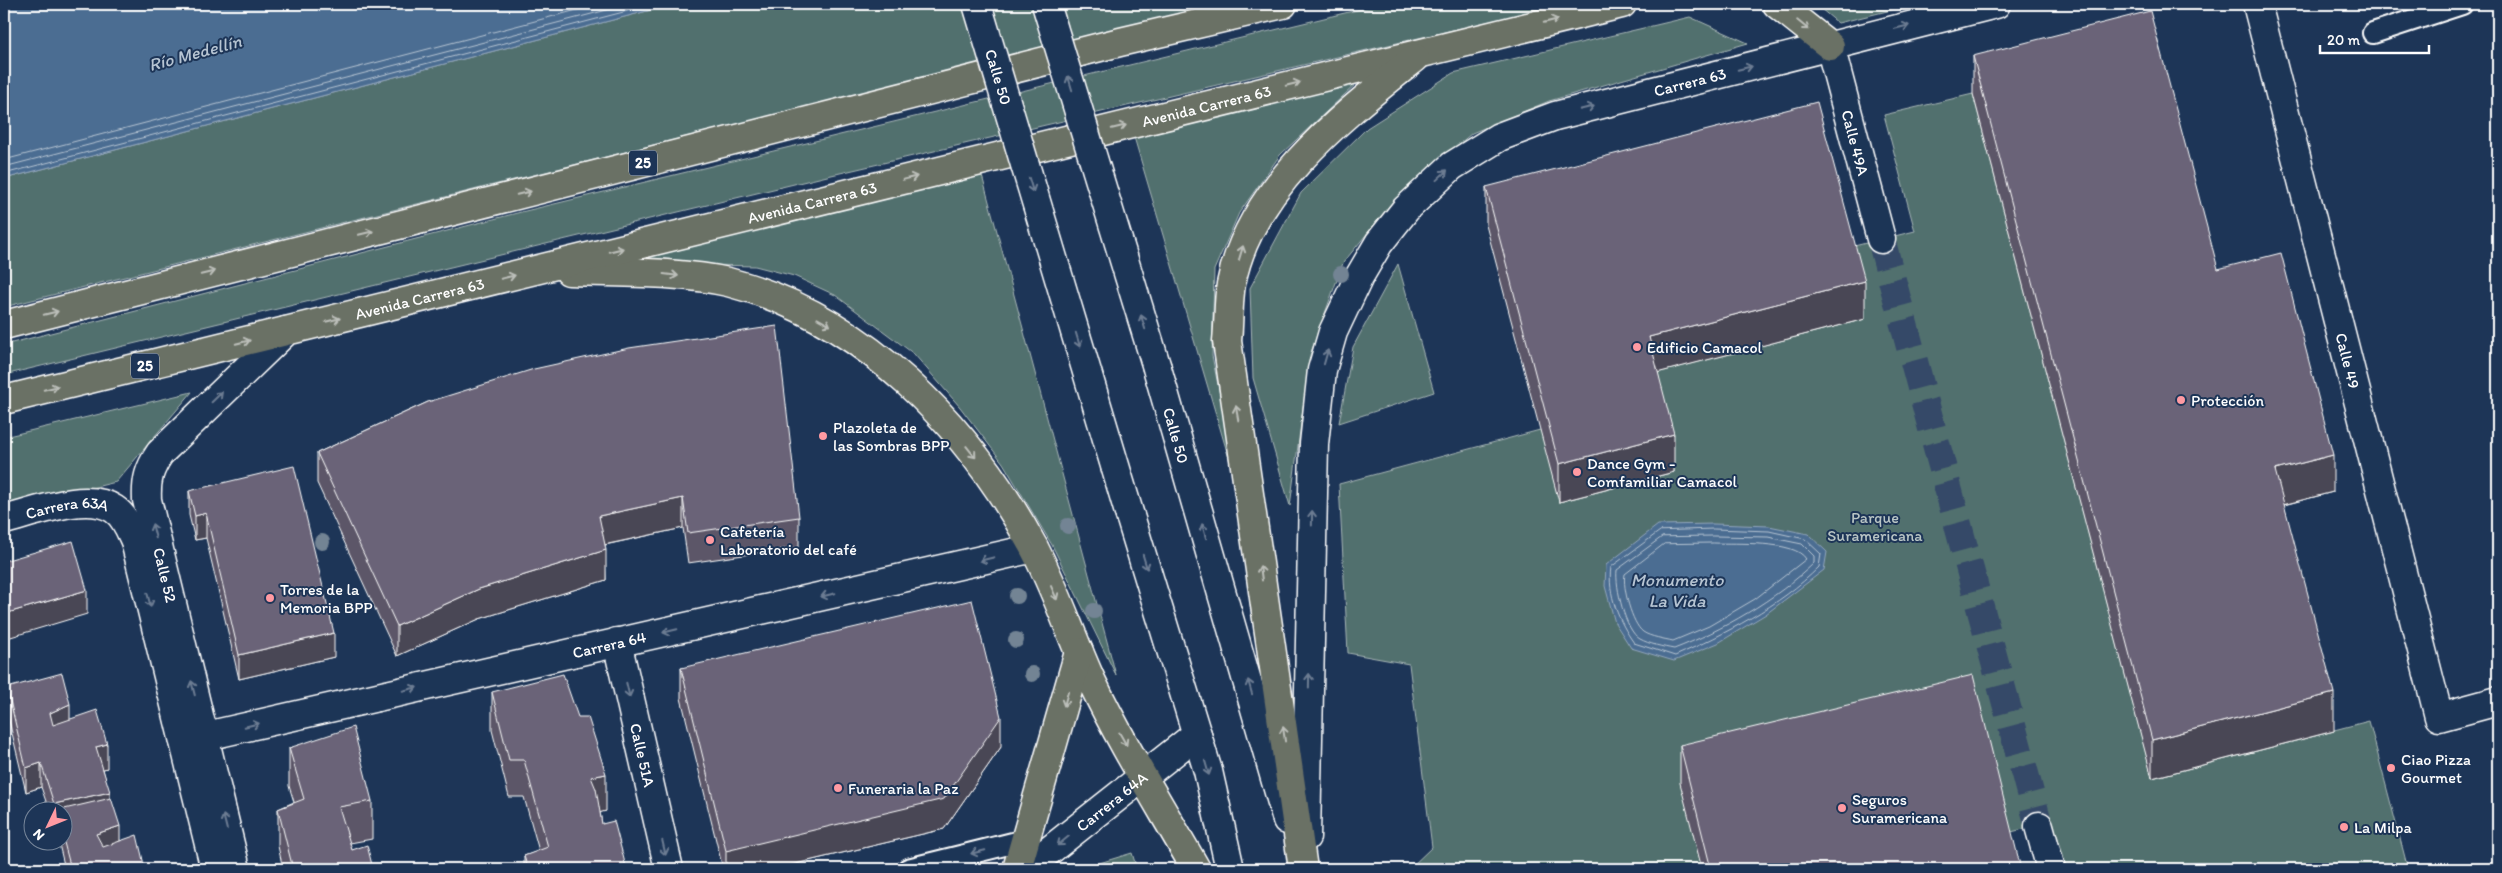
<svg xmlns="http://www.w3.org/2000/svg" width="2502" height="873" font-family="Itim,sans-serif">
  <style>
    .green { fill: #516f6e; stroke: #a8b7b6 }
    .water { fill: #4b6d92; stroke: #93a7be }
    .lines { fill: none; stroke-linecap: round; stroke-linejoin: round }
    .shore { stroke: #b7c5d3; stroke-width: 1 }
    .street-tunnel { stroke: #344968; stroke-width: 28; stroke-dasharray: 28 14; stroke-linecap: butt }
    .lane-casing { stroke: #fff; stroke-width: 24 }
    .street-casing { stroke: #fff; stroke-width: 31 }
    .secondary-casing { stroke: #fff; stroke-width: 31 }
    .highway-casing { stroke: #fff; stroke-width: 31 }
    .lane { stroke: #1d3557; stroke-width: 20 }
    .street { stroke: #1d3557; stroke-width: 28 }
    .secondary { stroke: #1d3557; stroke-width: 28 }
    .highway { stroke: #6b7165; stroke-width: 28 }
    .secondary-bridge-casing { stroke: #fff; stroke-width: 31; stroke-linecap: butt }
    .secondary-bridge { stroke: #1d3557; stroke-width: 28 }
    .tree { fill: #738494 }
    .wall { fill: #5b5667; stroke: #fff }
    .shaded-wall { fill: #4a4654; stroke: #fff }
    .building { fill: #6a6478; stroke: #fff }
    .oneway { stroke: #bcbfba }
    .oneway2 { stroke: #6c7c92 }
    .poi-dot { fill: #ff9aa2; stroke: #1d3557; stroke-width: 2 }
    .labels { text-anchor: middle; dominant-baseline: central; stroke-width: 4; stroke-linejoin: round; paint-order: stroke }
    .shield { fill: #1d3557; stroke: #bbc2cd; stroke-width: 1 }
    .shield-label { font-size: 15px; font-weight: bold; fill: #fff }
    .street-label { font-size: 16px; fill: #fff; stroke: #1d3557 }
    .poi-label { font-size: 16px; fill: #fff; stroke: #1d3557; text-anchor: start }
    .park-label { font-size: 16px; fill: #b9c5c5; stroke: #1d3557 }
    .water-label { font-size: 18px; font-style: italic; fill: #b7c5d3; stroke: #1d3557 }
  </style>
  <rect width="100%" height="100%" fill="#1d3557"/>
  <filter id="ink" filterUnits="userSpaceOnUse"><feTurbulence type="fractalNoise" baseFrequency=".02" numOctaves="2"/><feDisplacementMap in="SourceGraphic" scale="10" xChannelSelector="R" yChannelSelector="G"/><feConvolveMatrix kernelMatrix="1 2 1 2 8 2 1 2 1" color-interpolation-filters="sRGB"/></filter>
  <g filter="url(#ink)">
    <path class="green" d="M674,4H1219L4,307V179Z
      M1382,4H1564L823,177L4,375V345L517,213Z
      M1815,4H1916L1838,23Z
      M1690,17L1748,43L1549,101L1472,133L1396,198L1343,263L1310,355L1290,506L1253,378L1250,288L1301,193L1367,128L1453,73Z
      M1357,83L1280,155L1239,213L1214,270L1212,356L1243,506L1134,137Z
      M1973,94L2152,777L2369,721L2408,869H2064L2052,822L2003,834L1702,869H1409L1432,847L1409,664L1348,653L1339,484L1540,430L1649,375L1864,319L1846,248L1915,231L1884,115Z
      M981,172L1116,675L1052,545L1003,463L960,407L914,354L835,295L794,276L755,266L614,263Z
      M1398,264L1434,392L1339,423L1353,347Z
      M192,392L116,482L4,509V437Z
      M1132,853L1137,869H1080Z"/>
    <path class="water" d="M4,4H674L4,179Z
      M1714,524L1769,526L1808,534L1827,552L1824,570L1766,614L1718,643L1674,661L1631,648L1615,623L1605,586L1606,565L1658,525Z"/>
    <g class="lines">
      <path class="shore" d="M4,160L600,4
        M4,167L630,4
        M4,174L654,4
        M1714,529L1769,531L1805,539L1821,554L1819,567C1780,606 1725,634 1675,656L1634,643C1619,622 1607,594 1611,567L1660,531Z
        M1714,536L1768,537L1802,544L1814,556V563C1777,599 1721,631 1674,649C1663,647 1649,644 1640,639C1625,631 1615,586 1617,570L1662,537Z
        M1714,543C1735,544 1795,540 1806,559L1755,599L1709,626L1673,641C1665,639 1650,637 1643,632C1632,624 1622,587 1625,574L1664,544Z"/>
      <path class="street-tunnel" d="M1881,239L2039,826"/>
      <g class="lane-casing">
        <path id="lane" d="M2373,33L2462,4
          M908,869L1025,840"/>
      </g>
      <g class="street-casing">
        <g id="street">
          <path id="s1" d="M2257,4L2439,717L2498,701"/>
          <path id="s2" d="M1830,46L1881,239"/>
          <path id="s3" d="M4,520C33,513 86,491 114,509C125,516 130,530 135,541L215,869"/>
          <path id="s4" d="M617,642L669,869"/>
          <path id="s5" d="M184,741L1034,548"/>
          <path d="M2039,826L2051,869"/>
          <path id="s6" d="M1306,837L1314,444L1322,370L1333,332L1359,277L1379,243L1406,209L1452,166L1499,137L1555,116L1996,4"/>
          <path d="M236,869L147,500C146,480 149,469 160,453L286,331"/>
          <path id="s7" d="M1026,869L1197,734"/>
        </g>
      </g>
      <g class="secondary-casing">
        <g id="secondary">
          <path id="s8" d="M1157,368L1287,820"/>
          <path d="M1130,516L1208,771L1230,869"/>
        </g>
      </g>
      <g class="highway-casing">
        <g id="highway">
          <path d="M1777,4L1830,46"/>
          <path d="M569,271C618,273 681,271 728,282C863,316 969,427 1033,546C1056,589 1071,636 1091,680C1122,745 1161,807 1196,869"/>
          <path d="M4,325L1120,42L1283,4"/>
          <path id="s9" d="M4,400L1622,4"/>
          <path d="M1017,869L1079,652"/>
          <path d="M1303,869L1227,341C1229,322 1228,302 1231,284C1249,188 1344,115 1415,58"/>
        </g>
      </g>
      <use href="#lane" class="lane"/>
      <use href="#street" class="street"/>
      <use href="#secondary" class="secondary"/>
      <use href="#highway" class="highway"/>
      <g class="secondary-bridge-casing">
        <g id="secondary-bridge">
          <path id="s10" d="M977,4L1130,516"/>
          <path d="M1046,4L1157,368"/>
        </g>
      </g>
      <use href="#secondary-bridge" class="secondary-bridge"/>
    </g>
    <g class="tree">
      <circle cx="1341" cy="274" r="8"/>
      <circle cx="1068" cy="526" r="8"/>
      <circle cx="322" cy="542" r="8"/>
      <circle cx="1017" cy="596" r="8"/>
      <circle cx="1094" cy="611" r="8"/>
      <circle cx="1016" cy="640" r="8"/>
      <circle cx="1032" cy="674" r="8"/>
    </g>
    <path class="wall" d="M1973,56L2218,269L2333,492L2284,505L2334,731L2152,778L1973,94Z
      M1486,187L1865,319L1658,372L1674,472L1559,502L1486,225Z
      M428,402L799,517V547L688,563L683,528L605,545L606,580L479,619L397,656L317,483V453Z
      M189,491L334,657L239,679L206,538L195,540L189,515Z
      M681,668L1001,747L944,829L774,869H723L681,698Z
      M7,688L70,719L107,768L103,769L120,841L145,869H65L58,840H62V810H49L41,787L26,792L7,712Z
      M492,692L606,811L600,812L602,824L626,867V869H524V856L539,851L524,797H509L492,730Z
      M1680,745L2021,869H1702L1680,783Z
      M289,748L372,801V839L350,843L352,850L373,869H283L278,846V809L294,802L289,786Z"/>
    <path class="shaded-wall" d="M1865,281V319L1649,375V337Z
      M1674,434V472L1559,502V464Z
      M2333,455V492L2275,507V470Z
      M683,498V528L599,546V516Z
      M206,513V538L195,540V516Z
      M606,550V580L479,619L397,656V626L479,589Z
      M87,590V614L4,639V614Z
      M334,633V657L239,679V655Z
      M2334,693V731L2152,778V740Z
      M70,704V728L50,737V713Z
      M1001,717V747L944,829L774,869H726V851Z
      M107,744V768L96,771V747Z
      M41,763V787L26,792V768Z
      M606,774V811L591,815V777Z
      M110,792V816L62,810H54V804Z
      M120,826V850L96,858V834Z"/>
    <path class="building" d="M2150,11L2218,269L2281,253L2333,455L2275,470L2334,693L2152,740L1973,56Z
      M1817,102L1865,281L1649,337L1674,434L1559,464L1486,187Z
      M777,326L799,517L688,533L683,498L599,516L606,550L479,589L397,626L317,453L428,402L534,369L629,348Z
      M294,466L334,633L239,655L206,513L195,516L189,491Z
      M73,541L87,590L4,614V561Z
      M972,600L1001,717L944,799L726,851L681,668Z
      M62,673L70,704L50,713L53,725L97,710L107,744L96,747L110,792L54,804L41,763L26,768L7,688Z
      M563,674L578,717H588L606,774L591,777L596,789L602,824L614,821L626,867L616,869H528L524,856L548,847L524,760H509L492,692Z
      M1973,675L2021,869H1711L1680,745Z
      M353,727L372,801L339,807L352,850L367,845L373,869H293L278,809L304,799L289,748Z
      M111,798L120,826L96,834L103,847L137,835L145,869H71L62,835V810H60Z"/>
    <defs><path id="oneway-shaft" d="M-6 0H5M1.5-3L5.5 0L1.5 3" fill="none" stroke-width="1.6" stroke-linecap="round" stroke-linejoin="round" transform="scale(1.25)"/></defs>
    <g class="oneway">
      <use href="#oneway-shaft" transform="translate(1551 21) rotate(-14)"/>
      <use href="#oneway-shaft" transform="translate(1803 25) rotate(39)"/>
      <use href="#oneway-shaft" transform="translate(1293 84) rotate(-14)"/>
      <use href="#oneway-shaft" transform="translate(1119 127) rotate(-14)"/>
      <use href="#oneway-shaft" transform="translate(910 178) rotate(-14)"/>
      <use href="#oneway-shaft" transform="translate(524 193) rotate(-14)"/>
      <use href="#oneway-shaft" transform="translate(366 233) rotate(-14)"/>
      <use href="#oneway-shaft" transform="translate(616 250) rotate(-14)"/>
      <use href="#oneway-shaft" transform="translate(1241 253) rotate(-73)"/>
      <use href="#oneway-shaft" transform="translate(208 273) rotate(-14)"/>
      <use href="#oneway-shaft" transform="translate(671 275) rotate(7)"/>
      <use href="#oneway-shaft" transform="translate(508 277) rotate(-14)"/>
      <use href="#oneway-shaft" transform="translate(51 313) rotate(-14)"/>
      <use href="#oneway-shaft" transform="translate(333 320) rotate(-14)"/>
      <use href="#oneway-shaft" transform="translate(824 322) rotate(29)"/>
      <use href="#oneway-shaft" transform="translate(243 342) rotate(-14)"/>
      <use href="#oneway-shaft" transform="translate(51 388) rotate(-14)"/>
      <use href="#oneway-shaft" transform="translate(1237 413) rotate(-100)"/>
      <use href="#oneway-shaft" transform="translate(971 452) rotate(51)"/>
      <use href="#oneway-shaft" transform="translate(1261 573) rotate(-98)"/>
      <use href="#oneway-shaft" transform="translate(1054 593) rotate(66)"/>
      <use href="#oneway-shaft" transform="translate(1066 699) rotate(106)"/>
      <use href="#oneway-shaft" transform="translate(1284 734) rotate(-98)"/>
      <use href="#oneway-shaft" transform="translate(1123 739) rotate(60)"/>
    </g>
    <g class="oneway2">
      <use href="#oneway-shaft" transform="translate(1902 27) rotate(-14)"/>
      <use href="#oneway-shaft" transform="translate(1745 68) rotate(-14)"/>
      <use href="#oneway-shaft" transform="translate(1070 83) rotate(-107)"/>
      <use href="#oneway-shaft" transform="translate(1587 108) rotate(-14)"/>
      <use href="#oneway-shaft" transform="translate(1442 175) rotate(-43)"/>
      <use href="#oneway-shaft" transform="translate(1031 185) rotate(73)"/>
      <use href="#oneway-shaft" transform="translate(1143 322) rotate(-107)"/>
      <use href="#oneway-shaft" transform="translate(1078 340) rotate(73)"/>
      <use href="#oneway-shaft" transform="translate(1326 357) rotate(-74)"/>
      <use href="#oneway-shaft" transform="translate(217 397) rotate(-44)"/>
      <use href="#oneway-shaft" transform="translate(1312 518) rotate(-89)"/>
      <use href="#oneway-shaft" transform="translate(154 531) rotate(-104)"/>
      <use href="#oneway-shaft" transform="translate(1204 531) rotate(-106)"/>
      <use href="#oneway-shaft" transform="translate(987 559) rotate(167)"/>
      <use href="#oneway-shaft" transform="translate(1145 562) rotate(73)"/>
      <use href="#oneway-shaft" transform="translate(828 595) rotate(167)"/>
      <use href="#oneway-shaft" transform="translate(149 600) rotate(76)"/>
      <use href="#oneway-shaft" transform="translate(670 631) rotate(167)"/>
      <use href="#oneway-shaft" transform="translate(1309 681) rotate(-89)"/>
      <use href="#oneway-shaft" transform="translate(1250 687) rotate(-106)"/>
      <use href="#oneway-shaft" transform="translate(193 688) rotate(-104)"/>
      <use href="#oneway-shaft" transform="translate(410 689) rotate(-13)"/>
      <use href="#oneway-shaft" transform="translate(628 690) rotate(77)"/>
      <use href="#oneway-shaft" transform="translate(252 725) rotate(-13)"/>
      <use href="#oneway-shaft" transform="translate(1207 768) rotate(74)"/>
      <use href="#oneway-shaft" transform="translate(225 822) rotate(-104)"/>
      <use href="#oneway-shaft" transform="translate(1063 841) rotate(141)"/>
      <use href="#oneway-shaft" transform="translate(664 848) rotate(77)"/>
      <use href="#oneway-shaft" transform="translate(978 852) rotate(166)"/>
    </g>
  </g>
  <g class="poi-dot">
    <circle cx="1637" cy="347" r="5"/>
    <circle cx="2181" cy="400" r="5"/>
    <circle cx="823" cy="436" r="5"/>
    <circle cx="1577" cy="472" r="5"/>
    <circle cx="710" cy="540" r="5"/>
    <circle cx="270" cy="598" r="5"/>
    <circle cx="2391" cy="768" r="5"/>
    <circle cx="838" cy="788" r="5"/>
    <circle cx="1842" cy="808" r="5"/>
    <circle cx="2344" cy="827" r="5"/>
  </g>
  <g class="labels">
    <g class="shield">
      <rect x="629" y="150.5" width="28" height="25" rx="4"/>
      <rect x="131" y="353.5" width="28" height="25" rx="4"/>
    </g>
    <g class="shield-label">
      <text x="643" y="163">25</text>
      <text x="145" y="366">25</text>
    </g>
    <g class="street-label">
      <text stroke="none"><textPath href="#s10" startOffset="76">Calle 50</textPath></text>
      <text stroke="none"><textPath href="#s6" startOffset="968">Carrera 63</textPath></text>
      <text stroke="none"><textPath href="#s9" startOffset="1238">Avenida Carrera 63</textPath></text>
      <text stroke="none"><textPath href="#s2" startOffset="100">Calle 49A</textPath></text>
      <text stroke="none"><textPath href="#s9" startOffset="832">Avenida Carrera 63</textPath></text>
      <text stroke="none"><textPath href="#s9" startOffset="428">Avenida Carrera 63</textPath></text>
      <text stroke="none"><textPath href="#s1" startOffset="368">Calle 49</textPath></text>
      <text stroke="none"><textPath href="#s8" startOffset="70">Calle 50</textPath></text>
      <text stroke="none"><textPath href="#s3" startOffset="65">Carrera 63A</textPath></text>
      <text transform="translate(165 575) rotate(76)">Calle 52</text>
      <text stroke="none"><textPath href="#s5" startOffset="436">Carrera 64</textPath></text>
      <text stroke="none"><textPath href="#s4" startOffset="116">Calle 51A</textPath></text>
      <text stroke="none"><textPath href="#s7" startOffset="109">Carrera 64A</textPath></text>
    </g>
    <g class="poi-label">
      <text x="1647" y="347">Edificio Camacol</text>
      <text x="2191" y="400">Protección</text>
      <text x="833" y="427">Plazoleta de<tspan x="833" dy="18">las Sombras BPP</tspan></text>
      <text x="1587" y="463">Dance Gym -<tspan x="1587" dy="18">Comfamiliar Camacol</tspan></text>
      <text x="720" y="531">Cafetería<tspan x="720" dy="18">Laboratorio del café</tspan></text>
      <text x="280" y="589">Torres de la<tspan x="280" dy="18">Memoria BPP</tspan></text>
      <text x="2401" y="759">Ciao Pizza<tspan x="2401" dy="18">Gourmet</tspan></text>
      <text x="848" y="788">Funeraria la Paz</text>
      <text x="1852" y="799">Seguros<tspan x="1852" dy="18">Suramericana</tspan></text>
      <text x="2354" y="827">La Milpa</text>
    </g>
    <g class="park-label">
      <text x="1875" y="517">Parque<tspan x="1875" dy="18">Suramericana</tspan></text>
    </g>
    <g class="water-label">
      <text transform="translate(195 53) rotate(-15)">Río Medellín</text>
      <text x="1677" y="580">Monumento<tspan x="1677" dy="21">La Vida</tspan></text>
    </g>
  </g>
  <rect width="2502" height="873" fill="none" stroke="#1d3557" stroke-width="20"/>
  <rect x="10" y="10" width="2482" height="853" fill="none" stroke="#fff" stroke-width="2" filter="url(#ink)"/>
  <g transform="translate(48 826) rotate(227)"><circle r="24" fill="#1d3557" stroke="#77869a"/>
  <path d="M0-4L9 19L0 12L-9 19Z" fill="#ff9aa2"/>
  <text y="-8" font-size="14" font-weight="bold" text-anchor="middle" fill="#ffffff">N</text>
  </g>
  <path d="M2320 45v8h109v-8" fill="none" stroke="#ffffff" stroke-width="2.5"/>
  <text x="2327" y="45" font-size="15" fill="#ffffff" stroke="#1d3557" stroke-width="4" paint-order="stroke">20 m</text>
</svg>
